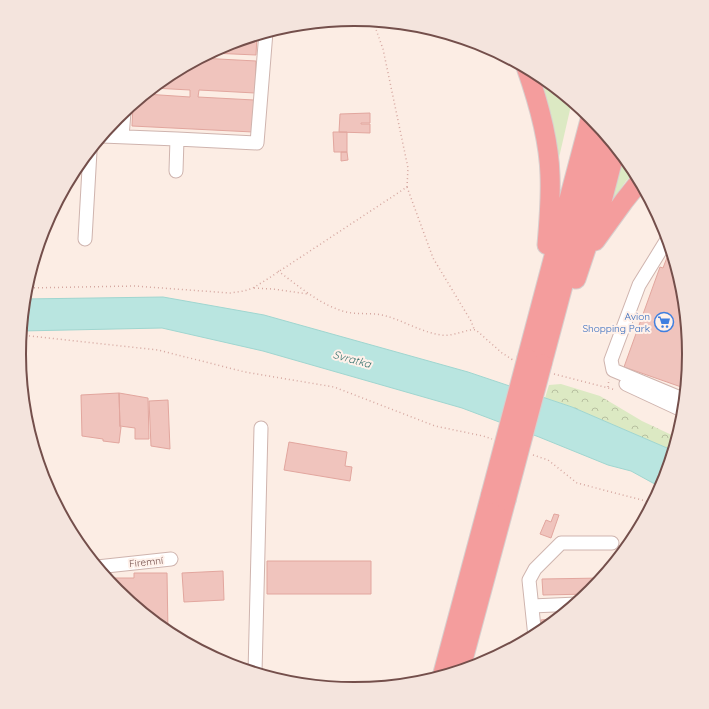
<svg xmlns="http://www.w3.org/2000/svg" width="709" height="709" font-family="Quicksand,sans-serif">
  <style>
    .green { fill: #dce9c3 }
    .forest { fill: url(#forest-crowns) }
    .water { fill: #b9e5e0; stroke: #a0d6d0 }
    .building { fill: #f0c4bd; stroke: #e2a69e }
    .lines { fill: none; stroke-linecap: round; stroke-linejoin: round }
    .minor-casing { stroke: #cfb4ae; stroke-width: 15 }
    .highway-casing { stroke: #d8cecd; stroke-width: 21 }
    .path { stroke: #d5a7a0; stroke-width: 1.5; stroke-dasharray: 1 3; stroke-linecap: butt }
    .minor { stroke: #fff; stroke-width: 13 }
    .highway { stroke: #f49d9d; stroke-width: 19 }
    .highway-bridge-casing { stroke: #d8cecd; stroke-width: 21; stroke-linecap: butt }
    .highway-bridge { stroke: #f49d9d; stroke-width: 19 }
    .labels { text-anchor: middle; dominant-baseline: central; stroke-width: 4; stroke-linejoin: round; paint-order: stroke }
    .shop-label { font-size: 10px; fill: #366cbe; stroke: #fff1ea; text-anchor: end }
    .street-label { font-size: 10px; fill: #744f4b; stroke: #fff1ea }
    .water-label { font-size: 11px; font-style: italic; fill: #3f7873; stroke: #fff1ea }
    .rim { fill: none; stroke: #744f4b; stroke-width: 2 }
  </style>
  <defs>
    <pattern id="forest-crowns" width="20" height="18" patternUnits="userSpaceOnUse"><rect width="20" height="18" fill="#dce9c3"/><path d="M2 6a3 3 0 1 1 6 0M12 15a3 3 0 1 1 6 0" fill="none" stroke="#b7bfa0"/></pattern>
  </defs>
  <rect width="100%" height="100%" fill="#fcede4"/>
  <path class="green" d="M535,72L541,76L572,101L558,162Z
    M619,151L635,172L626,181L601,218Z"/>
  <path class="forest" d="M561,384L600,396L642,421L678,438L674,451L572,407L545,398L549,385Z"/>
  <path class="water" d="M163,297L264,315L468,372L572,407L674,451L664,483L662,488L631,471L608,465L539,437L462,408L263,351L162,328L21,331L24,299Z"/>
  <path class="building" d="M257,35L256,55L211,53L226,44Z
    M200,58L256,61L255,93L199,90L198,97L254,100L253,132L132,126L133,104L145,94L190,97V90L153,88L168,75Z
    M370,113V123H361V124H370V133L339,132L340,114Z
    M333,132H347V152H334Z
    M341,152H347L348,160L341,161Z
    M671,247L684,289L690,355L687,389L624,367L660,267L663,268Z
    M119,393L120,427H121L119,443L103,441V439L82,436L81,395Z
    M119,393L148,398L149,439H135V428L120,426Z
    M168,400L170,449L151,446L149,401Z
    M289,442L347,452L345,466L352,467L350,481L284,470Z
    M554,514L559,515L551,538L540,534L546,520L551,522Z
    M267,561H371V594H267Z
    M223,571L224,600L184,602L182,573Z
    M134,573H167L168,633L117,592L106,578H134Z
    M603,578L589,594L543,595L542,579Z
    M558,618L551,625L541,626V620Z"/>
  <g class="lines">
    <g class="minor-casing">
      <path id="minor" d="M102,136L177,139L176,171
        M122,137L124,112
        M177,139L257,143L266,32
        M668,238L639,285L611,360L613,370L685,400
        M85,239L90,151
        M626,384L684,411
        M97,567L171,559
        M532,606L577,604
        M535,637L529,580L535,569L561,543H612
        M255,673L261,428"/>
    </g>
    <g class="highway-casing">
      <path id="highway" d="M526,67C538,101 549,138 550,175C551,198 549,222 547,245
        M595,241L624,201L640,181
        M576,279L602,201L616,147
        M527,358L591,116
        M542,364L604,132
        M460,671L506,500
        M442,677L491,494"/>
    </g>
    <path class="path" d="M407,187L433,258L471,321L474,329
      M278,271C300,287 320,305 346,312C359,315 373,312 386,316C404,321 421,332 441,335C454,337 468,328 476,330L502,353L513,360
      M26,288L134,286L230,293L244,291L253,288L266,280L407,187L408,168L383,49L373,21
      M254,288L273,289L308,294
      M21,335L158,350L245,372L334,387L435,426L483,436L492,439
      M554,374L616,390
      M608,387L609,379
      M533,455L548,460L577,483L653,503"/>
    <use href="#minor" class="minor"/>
    <use href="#highway" class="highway"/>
    <g class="highway-bridge-casing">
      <path id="highway-bridge" d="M491,494L527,358
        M506,500L542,364"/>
    </g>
    <use href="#highway-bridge" class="highway-bridge"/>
  </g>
  <defs>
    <g id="supermarket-ring" transform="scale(1)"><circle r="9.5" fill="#fff1ea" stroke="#3f7fe0" stroke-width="1.5"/><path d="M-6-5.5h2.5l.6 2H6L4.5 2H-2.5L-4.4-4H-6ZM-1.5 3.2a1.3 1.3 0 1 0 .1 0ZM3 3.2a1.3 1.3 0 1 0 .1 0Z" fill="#3f7fe0"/></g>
  </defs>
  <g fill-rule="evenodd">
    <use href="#supermarket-ring" x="664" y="322"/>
  </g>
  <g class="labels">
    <g class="shop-label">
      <text x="650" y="316">Avion<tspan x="650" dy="12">Shopping Park</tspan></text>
    </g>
    <g class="street-label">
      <text transform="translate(146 562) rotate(-6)">Firemní</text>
    </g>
    <g class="water-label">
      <text transform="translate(352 359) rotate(15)">Svratka</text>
    </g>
  </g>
  <path d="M0 0H709V709H0ZM26 354a328 328 0 1 1 656 0a328 328 0 1 1-656 0Z" fill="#f4e4dd" fill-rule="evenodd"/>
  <path class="rim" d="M26 354a328 328 0 1 1 656 0a328 328 0 1 1-656 0Z"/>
</svg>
